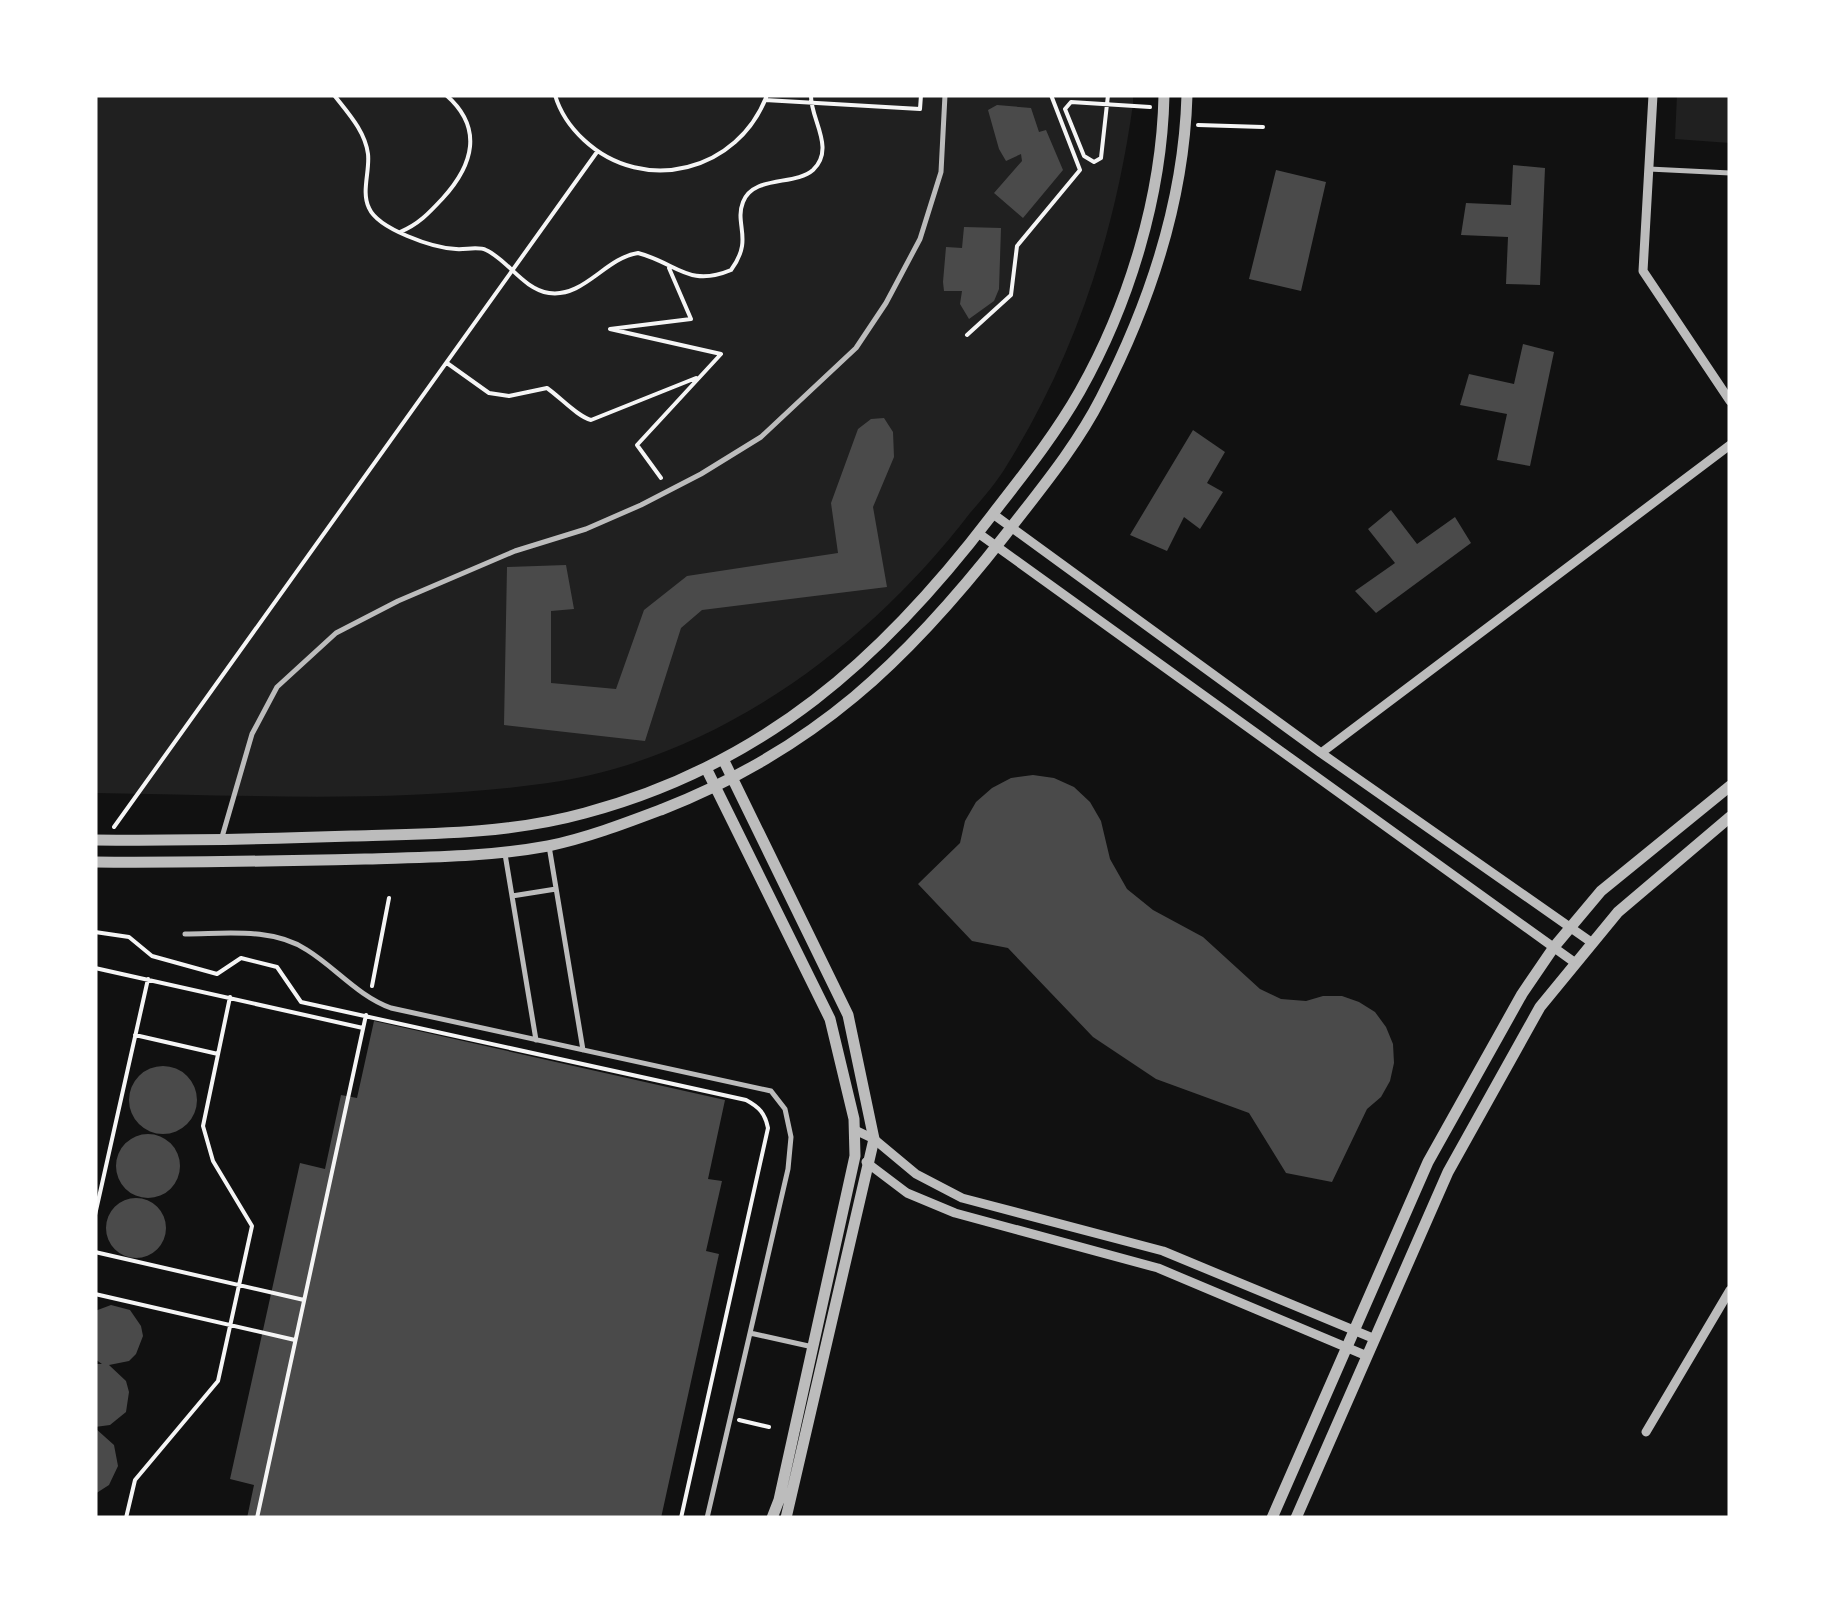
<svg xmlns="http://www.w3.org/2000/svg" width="1825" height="1613" font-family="'Noto Sans',sans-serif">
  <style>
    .green { fill: #202020 }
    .building { fill: #4a4a4a }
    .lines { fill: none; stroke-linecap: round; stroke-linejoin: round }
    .path { stroke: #f5f5f5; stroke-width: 4 }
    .service { stroke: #bcbcbc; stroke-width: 5 }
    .minor { stroke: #bcbcbc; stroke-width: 9 }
    .tertiary { stroke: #bcbcbc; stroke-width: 11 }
  </style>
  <rect width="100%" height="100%" fill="#111"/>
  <path class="green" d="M95,95H1133V104C1115,233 1076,354 1007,465C997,482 983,498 970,513C868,646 717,759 548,783C398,804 246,795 95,793Z
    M1677,95H1730V143L1675,139Z"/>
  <path class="building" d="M997,105L1031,108L1039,132L1046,130L1063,170L1023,218L994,193L1022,161L1021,154L1006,161L999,149L988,110Z
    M1513,165L1545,168L1540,285L1506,284L1508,237L1461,235L1466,203L1511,205Z
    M1276,170L1326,182L1301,291L1249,279Z
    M964,227L1001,228L999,289L994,301L969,319L960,304L962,291H944L943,282L946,247L962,248Z
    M1523,344L1554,352L1530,466L1497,460L1507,414L1460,405L1469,374L1514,384Z
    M884,418L893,432L894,457L873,507L887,587L702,610L681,628L645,741L504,725L507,567L566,565L574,609L551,611V683L616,689L644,610L687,576L838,553L831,503L858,429L871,419Z
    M1193,430L1225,452L1207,483L1223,492L1200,529L1184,517L1167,551L1130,535Z
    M1391,510L1417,544L1455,517L1471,543L1376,613L1355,591L1395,563L1368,529Z
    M1033,775L1054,778L1074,787L1090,802L1101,821L1110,859L1127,889L1153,910L1203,937L1260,989L1281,999L1306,1001L1323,996H1342L1359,1002L1375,1012L1386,1027L1393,1044L1394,1063L1390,1081L1381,1097L1367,1109L1332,1182L1286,1173L1249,1113L1156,1079L1093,1037L1008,948L972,941L918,884L960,843L965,821L976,802L992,788L1011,778Z
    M374,1021L725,1100L708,1179L722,1181L706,1251L719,1254L661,1518H247L254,1485L230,1479L300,1163L325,1169L341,1095L357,1098Z
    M129 1100a34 34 0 1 1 68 0a34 34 0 1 1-68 0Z
    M116 1166a32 32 0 1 1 64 0a32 32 0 1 1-64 0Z
    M106 1228a30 30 0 1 1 60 0a30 30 0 1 1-60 0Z
    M111,1305L130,1310L141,1326L143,1336L136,1354L129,1361L109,1365L126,1381L129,1392L126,1412L110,1425L95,1427V1364H102L95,1359V1311Z
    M95,1428L114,1445L118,1466L109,1485L95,1494Z"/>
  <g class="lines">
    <path class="path" d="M334,95C348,113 365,131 368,154C370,171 361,192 369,208C378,229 433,248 456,249C465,250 478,246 486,250C508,260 523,289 549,293C584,298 605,258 638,253C677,263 688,288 731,270C754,239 734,225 743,202C753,175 795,186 813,170C836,148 810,119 811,95
      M555,95C560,112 571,128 584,140C644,196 739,171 767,95
      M1108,95L1101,158L1094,162L1084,156L1065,109L1071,102L1150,107
      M765,100L920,109L921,95
      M1198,125L1263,127
      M400,232C419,224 429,213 443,198C473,165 484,128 446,95
      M967,335L1011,295L1017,246L1080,170L1051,95
      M447,363L489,393L509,396L547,388C560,397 578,417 591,420L696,378
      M661,478L637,445L721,354L610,329L691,319L669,268
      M114,827L597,152
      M95,932L129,937L152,956L217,974L241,958L277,967L301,1002L746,1100C759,1107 765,1113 768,1128L681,1518
      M95,968L363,1028
      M372,986L389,898
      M135,1035L218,1054
      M95,1215L148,979
      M95,1252L304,1300
      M95,1294L295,1340
      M739,1420L769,1427
      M126,1518L135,1480L218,1381L252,1226L213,1161L203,1126L230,997
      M257,1518L366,1015"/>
    <path class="service" d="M1649,169L1730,173
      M222,837L252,734L277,687L336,633L398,601L515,551L586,529L641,505L701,474L761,437L856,348L886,303L920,239L941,172L945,95
      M549,846L583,1050
      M505,854L536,1040
      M512,896L556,889
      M185,934C225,934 272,927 307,950C336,968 358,996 391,1008L771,1091L785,1109L791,1137L788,1169L750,1333L813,1347
      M707,1518L750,1333"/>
    <path class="minor" d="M1653,95L1643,271L1730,401
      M993,514L1321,753L1591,942
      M978,533L1574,962
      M1321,753L1730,445
      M855,1130L874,1139L916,1174L962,1198L1163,1251L1375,1339
      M866,1162L907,1193L955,1213L1158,1268L1367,1356
      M1646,1432L1730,1290"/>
    <path class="tertiary" d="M723,759L848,1015L874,1139L786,1518
      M706,768L830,1019L854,1119L855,1156L779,1500L772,1518
      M95,840C181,841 267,839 352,836C431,834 509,834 585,813C764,765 883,658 992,515C1023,475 1055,435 1080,391C1129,304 1162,196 1164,95
      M95,862C186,863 276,861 367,859C427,857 489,857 548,846C587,838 626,823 663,809C815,749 907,661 1006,534C1039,491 1076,447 1101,398C1149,305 1184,200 1187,95
      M1272,1518L1428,1162L1522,994L1554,947L1601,891L1730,786
      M1296,1518L1448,1172L1540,1007L1618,912L1730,817"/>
  </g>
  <rect width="1825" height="1613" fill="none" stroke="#ffffff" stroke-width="195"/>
</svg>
